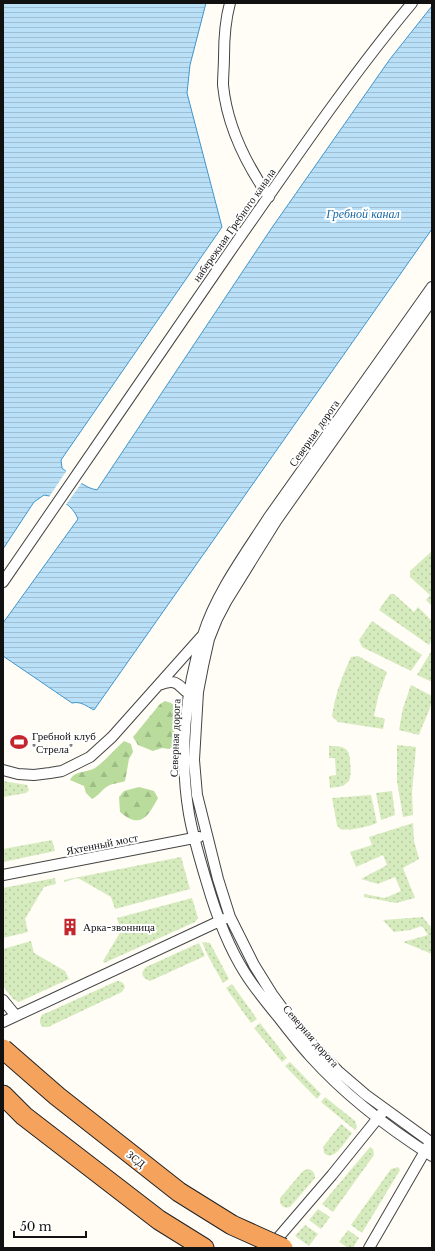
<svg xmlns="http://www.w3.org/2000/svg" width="435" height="1251" font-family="'Libre Baskerville',serif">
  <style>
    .grass { fill: url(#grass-dots) }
    .forest { fill: url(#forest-firs) }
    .water { fill: url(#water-rules); stroke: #3f96cf }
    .pier { fill: #fffdf5 }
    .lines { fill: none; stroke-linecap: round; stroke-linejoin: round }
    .street-casing { stroke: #444; stroke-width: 12 }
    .highway-casing { stroke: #222; stroke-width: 21 }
    .street { stroke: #fff; stroke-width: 10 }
    .highway { stroke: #f5a25d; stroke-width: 19 }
    .highway-bridge-casing { stroke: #222; stroke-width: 21; stroke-linecap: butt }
    .highway-bridge { stroke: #f5a25d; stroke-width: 19 }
    .labels { text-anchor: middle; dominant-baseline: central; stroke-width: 4; stroke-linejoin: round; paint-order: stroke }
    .street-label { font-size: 11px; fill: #111; stroke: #fff }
    .poi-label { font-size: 11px; fill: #111; stroke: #fff; text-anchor: start }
    .water-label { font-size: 12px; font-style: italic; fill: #1768a6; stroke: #fff }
  </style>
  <defs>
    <pattern id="grass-dots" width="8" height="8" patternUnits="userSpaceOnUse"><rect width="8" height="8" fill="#d5ebbd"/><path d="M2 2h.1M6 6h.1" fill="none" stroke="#b6c8a1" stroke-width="1.8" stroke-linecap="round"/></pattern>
    <pattern id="forest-firs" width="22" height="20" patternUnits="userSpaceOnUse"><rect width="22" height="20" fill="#b9dc9c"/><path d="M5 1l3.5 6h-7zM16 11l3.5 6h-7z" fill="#9ebc85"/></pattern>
    <pattern id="water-rules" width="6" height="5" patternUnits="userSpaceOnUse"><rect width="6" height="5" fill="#b9e0f7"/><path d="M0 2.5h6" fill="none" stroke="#9ebfd3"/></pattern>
  </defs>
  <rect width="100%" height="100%" fill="#fffdf5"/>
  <path class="grass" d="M432,551V604L431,605L426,600L430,595L410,577V571Z
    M390,594H394L414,612L418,607L432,621V640L429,645L379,610Z
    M372,621L422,655L411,671L362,647L359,640Z
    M432,650V682L417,675Z
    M358,656L387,672L378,697L374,716L385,719L383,729L338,722L332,716C336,692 341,679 351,657Z
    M411,685L432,696C432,709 423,722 419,735L399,730L403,708Z
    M397,745L416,747L412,792L413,815L403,817L397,781Z
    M329,746C343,746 350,747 350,762C351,769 351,775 349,781L343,786L330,788L329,776L336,775L335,758H329Z
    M3,781L27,785L29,790L26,793L3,797Z
    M392,791L395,815L381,820L376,793Z
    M371,795L377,823C366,827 352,831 340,829L337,825L332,798Z
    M413,823L414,841L419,859L403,868L415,898L396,903L364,897V894L385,898L401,891L395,877L378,884L361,879L387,865L383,855L356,867L350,852L372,845L369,837Z
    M52,840L55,851L3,862V849Z
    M181,857L190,889L115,909L111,897L78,878L64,882V880Z
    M55,878L56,884L44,887L25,919L28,932L3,938V888Z
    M192,898L198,918L195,922L104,963L103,961L121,931L117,918Z
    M423,917L432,929V954L403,942L428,935L422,926L410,930L394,932L383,920Z
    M31,941L34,953L65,971L69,979L19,1002L13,999L3,986V949Z
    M202,942L210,943L229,979L223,983L208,956Z
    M199,943L205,956L150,981C142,978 140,973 146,967Z
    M117,981C121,981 124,983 125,987L122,992L48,1027H43C39,1024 39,1020 42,1015Z
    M232,984L257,1019L251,1023L226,988Z
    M260,1023L287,1058L282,1062L254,1028Z
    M290,1062L321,1094L317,1099L285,1066Z
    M325,1097L355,1121L357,1127L355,1130L321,1102Z
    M341,1124L352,1133C346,1140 334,1163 324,1153L323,1147Z
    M370,1147L373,1149L374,1155L333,1212L322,1204Z
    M398,1167L400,1170L362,1233L351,1225L391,1169Z
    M308,1169C313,1170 315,1173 315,1178L290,1207C285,1208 283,1208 280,1203V1198L303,1171Z
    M318,1209L330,1217L321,1229L309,1220Z
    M305,1225L318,1234L309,1246L295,1236Z
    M348,1230L359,1238L353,1248H348L339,1242Z"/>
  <path class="forest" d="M165,701L171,703L176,707L174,746L169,749L162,748L153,751L138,745L133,737L160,704Z
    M124,741L131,744L133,752L129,759L125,781C120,783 113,783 108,786C101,790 100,795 92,799L86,793L84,786L70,780C75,770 87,773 95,768C105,761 115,749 124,741Z
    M139,787L154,791L158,798C148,816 141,830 120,812L119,797L124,791Z"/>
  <path class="water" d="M3,3H206L190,65L187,93L222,227L61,460L62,468C72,476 84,488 97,490L271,229L390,59L432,6V229L94,710C86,706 81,701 72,703L3,656V623L78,519C73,505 58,497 44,495L34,502L3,549Z"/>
  <path class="pier" d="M67,470L83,481L65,506L54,498L49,497Z"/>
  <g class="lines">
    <g class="street-casing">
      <path id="street" d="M230,3C225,21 224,39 224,57C224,66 223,76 223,85C227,125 246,164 269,197
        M432,287L269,517C246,553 216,593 203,635C185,691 179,755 189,814C193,837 200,860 207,883C216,914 228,946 245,973C255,989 267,1003 279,1018C289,1031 299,1044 310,1056C345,1095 388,1128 432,1156
        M432,300L276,521L227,600L217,619L209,639L203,666L198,692L194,760L197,795L218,879L230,917L254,965L272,994L297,1028L338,1071L366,1095L432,1143
        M3,582C78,472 154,363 229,253C288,169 346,82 412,3
        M159,685C182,675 179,693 194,695
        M3,770L18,774L34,775L50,773L62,771L90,757L112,737L202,636
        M3,875L199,837
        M3,1000L16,1016
        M3,1022L224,919
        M271,1246L332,1175L382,1113
        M369,1248L428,1146"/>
    </g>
    <g class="highway-casing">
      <path id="highway" d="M3,1095L24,1116L159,1220L204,1248"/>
    </g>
    <use href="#street" class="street"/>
    <use href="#highway" class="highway"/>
    <g class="highway-bridge-casing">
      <path id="highway-bridge" d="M3,1049L57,1096L179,1192L232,1225L283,1248"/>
    </g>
    <use href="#highway-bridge" class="highway-bridge"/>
  </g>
  <defs>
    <g id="stadium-bare" transform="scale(1.38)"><path d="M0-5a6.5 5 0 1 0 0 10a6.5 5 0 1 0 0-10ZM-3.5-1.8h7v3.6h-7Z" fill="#c4262e" stroke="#fff" stroke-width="2.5" paint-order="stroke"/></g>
    <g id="building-bare" transform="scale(1.38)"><path d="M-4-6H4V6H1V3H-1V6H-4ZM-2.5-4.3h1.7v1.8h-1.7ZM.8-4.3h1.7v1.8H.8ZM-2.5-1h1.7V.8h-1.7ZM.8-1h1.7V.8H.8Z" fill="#c4262e" stroke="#fff" stroke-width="2.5" paint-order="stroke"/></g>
  </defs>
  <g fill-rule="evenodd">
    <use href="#stadium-bare" x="19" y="742"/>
    <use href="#building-bare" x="70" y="927"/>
  </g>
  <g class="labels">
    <g class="street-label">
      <text transform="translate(234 225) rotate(-55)">набережная Гребного канала</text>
      <text transform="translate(314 433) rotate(-55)">Северная дорога</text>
      <text transform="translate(175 738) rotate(-88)">Северная дорога</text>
      <text transform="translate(102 844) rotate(-11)">Яхтенный мост</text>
      <text transform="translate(311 1036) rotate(49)">Северная дорога</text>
      <text transform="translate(136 1159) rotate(38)">ЗСД</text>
    </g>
    <g class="poi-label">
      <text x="32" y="736">Гребной клуб<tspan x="32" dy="13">"Стрела"</tspan></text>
      <text x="83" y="927">Арка-звонница</text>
    </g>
    <g class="water-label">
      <text x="363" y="213">Гребной канал</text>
    </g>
  </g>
  <rect width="435" height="1251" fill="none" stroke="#111111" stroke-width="8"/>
  <path d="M14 1231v6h72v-6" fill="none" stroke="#111111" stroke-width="2"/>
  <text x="20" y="1231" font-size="12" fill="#111111" stroke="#ffffff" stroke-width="3" paint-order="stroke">50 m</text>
</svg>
